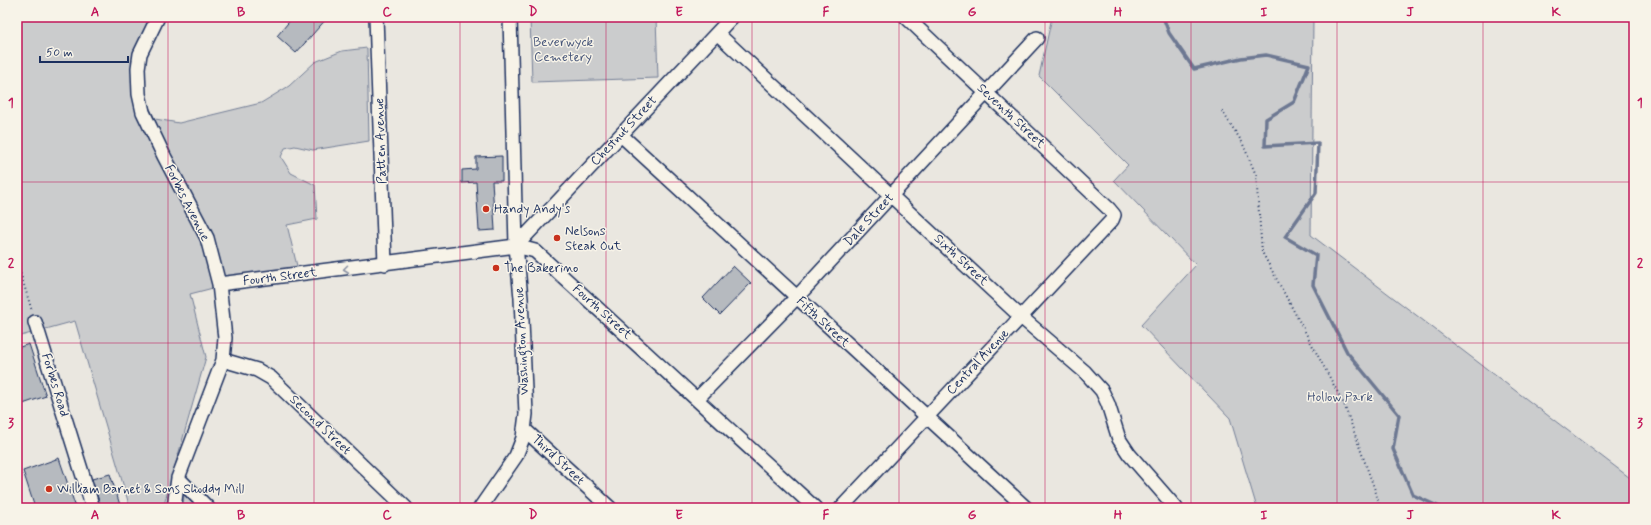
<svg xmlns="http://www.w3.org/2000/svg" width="1651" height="525" font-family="Mynerve,sans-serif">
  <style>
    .green { fill: #cbcccd; stroke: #737e96 }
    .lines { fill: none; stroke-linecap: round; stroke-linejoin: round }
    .stream { stroke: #6d7892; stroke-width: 3.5 }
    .building { fill: #b6babf; stroke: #1b2f5e }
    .minor-casing { stroke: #1b2f5e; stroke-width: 16 }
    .path { stroke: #1b2f5e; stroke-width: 2; stroke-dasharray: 1 3; stroke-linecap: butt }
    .minor { stroke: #f7f3e8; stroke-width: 13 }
    .oneway { stroke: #8991a3 }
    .grid { fill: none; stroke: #c2185b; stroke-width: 1; stroke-opacity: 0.55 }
    .poi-dot { fill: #c8321e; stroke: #f7f3e8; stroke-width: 1.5 }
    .labels { text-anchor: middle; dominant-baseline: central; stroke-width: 3; stroke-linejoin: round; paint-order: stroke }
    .park-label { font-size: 13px; fill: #47567a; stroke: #f7f3e8 }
    .street-label { font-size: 13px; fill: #1b2f5e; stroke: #f7f3e8 }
    .poi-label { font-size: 13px; fill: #1b2f5e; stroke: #f7f3e8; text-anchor: start }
    .neatline { fill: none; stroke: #c2185b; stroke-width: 1.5 }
    .grid-label { font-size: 13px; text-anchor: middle; font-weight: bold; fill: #c2185b }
  </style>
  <rect width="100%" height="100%" fill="#eae7e0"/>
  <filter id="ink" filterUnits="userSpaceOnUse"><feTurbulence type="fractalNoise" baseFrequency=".025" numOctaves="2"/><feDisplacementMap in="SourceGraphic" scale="8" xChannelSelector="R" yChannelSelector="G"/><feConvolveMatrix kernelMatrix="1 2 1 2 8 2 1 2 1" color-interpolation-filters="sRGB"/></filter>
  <g filter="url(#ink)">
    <path class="green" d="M17,17H149L140,54L144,96L155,119L179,123L261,103L289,86L315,62L342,51L367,48L369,141L313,150L295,146L285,148L281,157L291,173L315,185L317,219L287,225L297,266L190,294L206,357L163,508H130L75,321L17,337Z
      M530,17H656L658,78L532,82Z
      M1052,17H1313L1311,235L1634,481V508H1257L1230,418L1141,325L1196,265L1114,180L1128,165L1039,76Z
      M184,495L197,508H183Z"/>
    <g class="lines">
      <path class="stream" d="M1163,17L1169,33L1194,69L1241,58L1266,55L1309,65L1294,102L1266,119L1265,146L1318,143L1316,193L1285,237L1316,255L1313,285L1347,352L1399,415L1393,449L1413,495L1442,508"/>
    </g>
    <path class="building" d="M293,17H328L296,53L277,36Z
      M502,156V181H492L495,230L479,231L476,182L462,183V170L476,169V157Z
      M733,266L751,283L720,315L703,298Z
      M29,344L46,396L17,406V348Z
      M59,458L76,508H35L23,471Z
      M110,474L121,508H101L92,479Z"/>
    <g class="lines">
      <g class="minor-casing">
        <path id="minor" d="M158,17L140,54L138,68L139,94L143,112L164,156L207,238L219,284L225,338L223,360L178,478L174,508
          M376,17L385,264
          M717,33L1021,317L1085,372L1102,391L1108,404L1119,439L1129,454L1176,508
          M621,135L1026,508
          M516,246L732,17
          M219,284L516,246L535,251L815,508
          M35,322L93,508
          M223,360L257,370L271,378L406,508
          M697,399L797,297L1037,38
          M524,429L610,508
          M178,478L208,508
          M480,508L516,456L523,438L526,414L521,298L516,246L510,17
          M841,508L1112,220L1114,215L1109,209L906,17"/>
      </g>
      <path class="path" d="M1222,111L1242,142L1256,175L1262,252L1344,404L1376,493L1380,508
        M17,262L32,311"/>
      <use href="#minor" class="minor"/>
    </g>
    <defs><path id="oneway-chevron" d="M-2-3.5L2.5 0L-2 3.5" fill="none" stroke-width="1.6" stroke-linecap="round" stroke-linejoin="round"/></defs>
    <use class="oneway" href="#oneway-chevron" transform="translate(346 269) rotate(173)"/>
  </g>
  <path class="grid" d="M168,17V508M314,17V508M460,17V508M606,17V508M752,17V508M899,17V508M1045,17V508M1191,17V508M1337,17V508M1483,17V508M17,182H1634M17,343H1634"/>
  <g class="poi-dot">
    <circle cx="486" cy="209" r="4"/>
    <circle cx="557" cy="238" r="4"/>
    <circle cx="496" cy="268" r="4"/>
    <circle cx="49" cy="489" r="4"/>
  </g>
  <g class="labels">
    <g class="park-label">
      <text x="563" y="42">Beverwyck<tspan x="563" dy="15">Cemetery</tspan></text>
      <text x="1340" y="397">Hollow Park</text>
    </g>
    <g class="street-label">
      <text transform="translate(1011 116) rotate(43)">Seventh Street</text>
      <text transform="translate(624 131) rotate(-47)">Chestnut Street</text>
      <text transform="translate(381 141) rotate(-92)">Patten Avenue</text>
      <text transform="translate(187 203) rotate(63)">Forbes Avenue</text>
      <text transform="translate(869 220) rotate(-47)">Dale Street</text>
      <text transform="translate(961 260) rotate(43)">Sixth Street</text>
      <text transform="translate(280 277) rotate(-7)">Fourth Street</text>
      <text transform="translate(602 312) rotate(42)">Fourth Street</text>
      <text transform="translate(823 322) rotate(43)">Fifth Street</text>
      <text transform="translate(522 341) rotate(-93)">Washington Avenue</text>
      <text transform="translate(978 362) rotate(-47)">Central Avenue</text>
      <text transform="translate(55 385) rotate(73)">Forbes Road</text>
      <text transform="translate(320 425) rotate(44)">Second Street</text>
      <text transform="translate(558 460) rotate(43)">Third Street</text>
    </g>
    <g class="poi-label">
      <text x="494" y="209">Handy Andy's</text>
      <text x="565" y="231">Nelsons<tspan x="565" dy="15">Steak Out</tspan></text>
      <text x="504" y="268">The Bakerino</text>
      <text x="57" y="489">William Barnet &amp; Sons Shoddy Mill</text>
    </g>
  </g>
  <rect width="1651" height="525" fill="none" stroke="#f7f3e8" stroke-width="44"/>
  <path d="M40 56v6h88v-6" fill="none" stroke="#1b2f5e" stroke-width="2"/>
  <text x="46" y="56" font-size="12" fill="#1b2f5e" stroke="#f7f3e8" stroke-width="3" paint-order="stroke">50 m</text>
  <rect x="22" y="22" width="1607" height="481" class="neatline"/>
  <g class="grid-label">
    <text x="95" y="16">A</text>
    <text x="241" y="16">B</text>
    <text x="387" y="16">C</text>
    <text x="533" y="16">D</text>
    <text x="679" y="16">E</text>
    <text x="826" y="16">F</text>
    <text x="972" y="16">G</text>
    <text x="1118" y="16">H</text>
    <text x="1264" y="16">I</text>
    <text x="1410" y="16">J</text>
    <text x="1556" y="16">K</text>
    <text x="11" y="107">1</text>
    <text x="1640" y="107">1</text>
    <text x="11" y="267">2</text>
    <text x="1640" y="267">2</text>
    <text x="11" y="427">3</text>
    <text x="1640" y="427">3</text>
    <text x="95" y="519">A</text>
    <text x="241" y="519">B</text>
    <text x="387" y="519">C</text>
    <text x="533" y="519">D</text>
    <text x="679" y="519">E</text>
    <text x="826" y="519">F</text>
    <text x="972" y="519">G</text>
    <text x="1118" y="519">H</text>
    <text x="1264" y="519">I</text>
    <text x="1410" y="519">J</text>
    <text x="1556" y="519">K</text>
  </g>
</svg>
